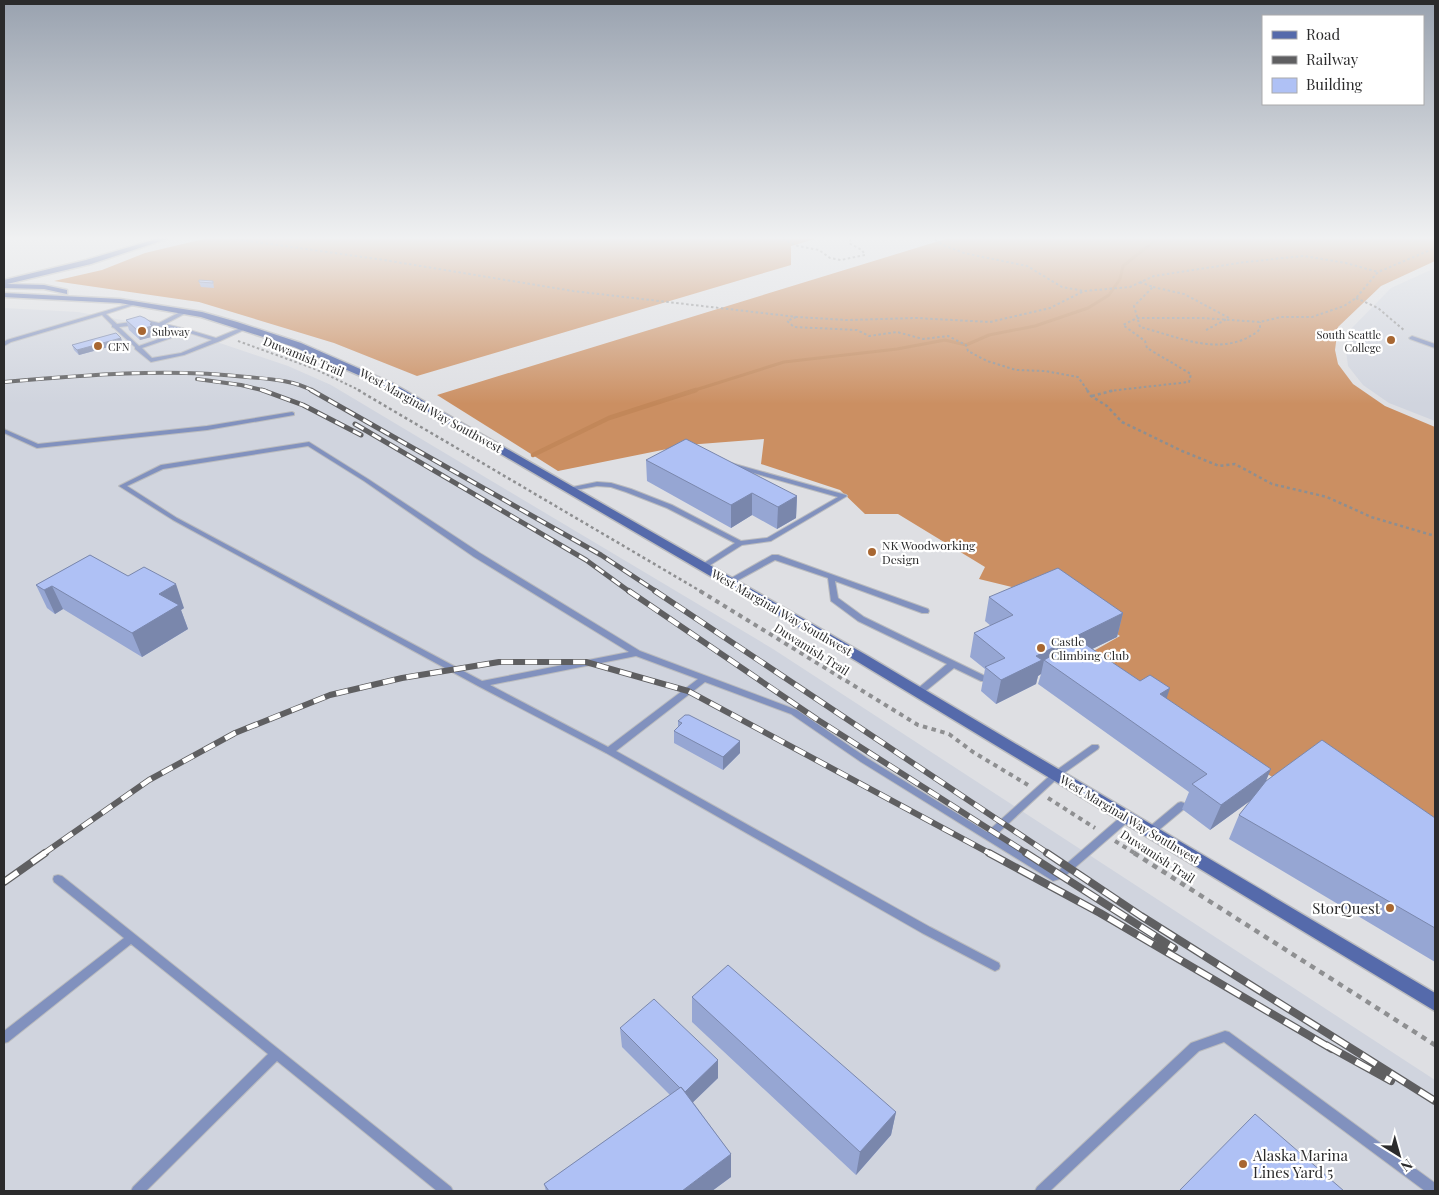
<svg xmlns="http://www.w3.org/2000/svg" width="1439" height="1195" font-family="'Playfair Display',serif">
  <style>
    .built { fill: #d0d4de }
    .forest { fill: #cb8f62 }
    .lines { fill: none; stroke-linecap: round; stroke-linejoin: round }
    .stream-far1 { stroke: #c28759; stroke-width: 3 }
    .stream { stroke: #c28759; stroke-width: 4.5 }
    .service-casing { stroke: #babbbe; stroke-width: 2 }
    .secondary-casing { stroke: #babbbe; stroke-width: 3 }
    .path-far3 { stroke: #8e8f91; stroke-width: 2; stroke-dasharray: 2.5 2.5; stroke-linecap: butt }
    .path-far2 { stroke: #8e8f91; stroke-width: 2.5; stroke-dasharray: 3 3; stroke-linecap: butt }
    .path-far1 { stroke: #8e8f91; stroke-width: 4; stroke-dasharray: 4.5 4.5; stroke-linecap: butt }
    .path { stroke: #8e8f91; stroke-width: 4.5; stroke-dasharray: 5.5 5.5; stroke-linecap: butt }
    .service { fill: #8191be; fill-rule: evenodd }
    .secondary { fill: #556aab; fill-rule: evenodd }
    .rail-far3-casing { stroke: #5f5f61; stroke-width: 4 }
    .rail-far2-casing { stroke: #5f5f61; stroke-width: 5 }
    .rail-far1-casing { stroke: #5f5f61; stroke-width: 6 }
    .rail-casing { stroke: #5f5f61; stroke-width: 8 }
    .rail-far3 { stroke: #fff; stroke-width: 2.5; stroke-dasharray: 8; stroke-linecap: butt }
    .rail-far2 { stroke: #fff; stroke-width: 3; stroke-dasharray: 10; stroke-linecap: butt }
    .rail-far1 { stroke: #fff; stroke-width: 4.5; stroke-dasharray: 12; stroke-linecap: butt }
    .rail { stroke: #fff; stroke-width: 5.5; stroke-dasharray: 17; stroke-linecap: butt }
    .wall { fill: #96a6d3 }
    .shaded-wall { fill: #7a87ac }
    .building { fill: #afc1f5; stroke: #7a87ac }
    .poi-dot { fill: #a86732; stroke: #fff; stroke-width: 2 }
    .labels { text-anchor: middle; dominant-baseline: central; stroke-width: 4.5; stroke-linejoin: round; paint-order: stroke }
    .far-poi-label { font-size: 11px; fill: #2b2b2c; stroke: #fff; text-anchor: start }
    .street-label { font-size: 12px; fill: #2b2b2c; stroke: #fff }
    .poi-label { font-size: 12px; fill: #2b2b2c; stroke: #fff; text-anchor: start }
    .near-poi-label { font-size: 15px; fill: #2b2b2c; stroke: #fff; text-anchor: end }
  </style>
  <rect width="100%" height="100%" fill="#dedfe3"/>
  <path class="built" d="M1435,268V421L1389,403L1363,385L1348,366L1346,350L1349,331L1391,288Z
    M4,308L78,312L161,327L208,339L288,366L331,385L773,649L1435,1080V1191H4Z"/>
  <path class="forest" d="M212,237H822L791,246V265L417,376L334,343L199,302L54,281L102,270L145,253Z
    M952,237H1435V261L1381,286L1338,327L1335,350L1338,364L1353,384L1385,406L1435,427V846L1274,778L1136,694L1083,657L1120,636L1051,590H1024L979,579L985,567L898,514H865L840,490L761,464L764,439L687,445L558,471L437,395Z"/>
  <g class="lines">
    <path class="stream-far1" d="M692,391L784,362L897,349L945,340L966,345L989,335L1035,326L1088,308L1109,295L1120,279L1123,266L1152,243L1156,237"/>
    <path class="stream" d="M533,455L609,418L696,390"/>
    <g class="service-casing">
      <path id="service" d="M136,302L140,303L106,314L117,324L146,320L159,323L184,310L187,312L186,313L165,324L186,329L216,338L243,327L248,328L220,341L184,355L151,362L135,349V347L114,328L112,327V325L102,315L11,342L4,346V342L7,340ZM146,324L183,331L212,340L181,353L152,358L142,348L174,337V335H170L139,346L119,327Z
        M1412,336L1435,344V348L1410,339L1409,338Z
        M292,412L294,413V415L207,430L37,448L4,433V429L6,430L38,444L207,426Z
        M309,442L368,479L480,553L640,651L797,710L867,758L987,832L1054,772L1092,745H1098L1099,747L1098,749L1060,776L995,836L1054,873L1057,872L1124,814L1127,813L1130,814L1132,817L1130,820L1063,878L1053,881L861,762L791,714L705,682L616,751L930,927L999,963L1000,966L999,969L995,971L991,969L922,933L606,753L478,686L173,520L119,486L161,465ZM308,446L364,481L474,557L629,652L482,681L177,518L127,486L163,469ZM636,656L698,679L608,747L490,685Z
        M731,463L846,495L847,496L771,541L742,545L704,569H701L700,567L701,565L735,543L667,508L626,492L611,487L597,486L570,491L567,489L568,488L597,482L611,483L631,489L672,505L741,541L767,538L838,497L729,466V464Z
        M772,555H778L928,609L929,611L928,613H922L835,581L838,598L864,617L987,677L988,679L987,681H981L954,668L922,694H916L915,692L916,690L947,664L858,621L831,601L828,578L775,560L733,583H730L726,581Z
        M1181,802L1184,803L1186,806L1184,809L1154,834L1151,835L1148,834L1146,831L1148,828L1178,803Z
        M58,875L62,876L451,1187L453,1191H437L277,1061L146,1191H131L133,1187L268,1054L131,944L8,1042L4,1043V1031L124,938L54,882L53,879L54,876Z
        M1225,1031L1229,1032L1435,1183V1191H1425L1224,1042L1199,1051L1050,1191H1035L1037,1187L1191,1043Z"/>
    </g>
    <g class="secondary-casing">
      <path id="secondary" d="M163,237H173L91,264L7,284L44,285L67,290V294L44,289L4,288V280L86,260Z
        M4,293L120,299L202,312L237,322L301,343L392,383L868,656L1435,993V1011L858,662L386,387L294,347L201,317L120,303L4,297Z"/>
    </g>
    <path class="path-far3" d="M221,237L384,260L573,291L797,317L847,320L916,318L990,322L1050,308L1084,291
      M782,237L780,238L798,246L819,250L830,258L841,260L865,255L862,250L849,243L852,237
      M814,237H822
      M931,237L943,245L964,253L1027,266L1062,287L1084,291L1130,287L1154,276L1245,262L1304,256L1346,263L1378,272
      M1426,237L1435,241
      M1140,282L1153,287L1134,306L1140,327C1180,337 1220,358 1257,332L1260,329V322
      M1153,287L1184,294L1231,319
      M1356,298L1378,308L1405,331
      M796,317L787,321L794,327L857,330L869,336L897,332L923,339L948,336L966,345L968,351L987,361L1016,370L1045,371L1078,377L1088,391
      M1206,330L1227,319
      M238,341L315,369L361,391
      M1109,391L1189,382L1191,374L1147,348L1145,341L1123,325L1137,318H1202L1260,322L1281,317H1312L1344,306L1356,298L1378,272L1435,248"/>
    <path class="path-far2" d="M358,390L702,592
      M1087,390L1091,396L1107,406L1122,422L1182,451L1219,466L1235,464L1272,484L1327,497L1371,517L1435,536
      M1092,396L1115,390"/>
    <path class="path-far1" d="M700,591L918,725L949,734L973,752L1028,785
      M1048,798L1095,828
      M1115,841L1136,854"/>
    <path class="path" d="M1134,853L1435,1045"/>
    <use href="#service" class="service"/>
    <use href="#secondary" class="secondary"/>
    <g class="rail-far3-casing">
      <path id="rail-far3" d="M197,379L241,385L266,391
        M4,382C85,375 166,368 247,377C269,379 294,380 313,391"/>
    </g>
    <g class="rail-far2-casing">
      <path id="rail-far2" d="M262,390L303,405L361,435
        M311,390L601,555L657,592
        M355,424L586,560L630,592"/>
    </g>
    <g class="rail-far1-casing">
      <path id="rail-far1" d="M629,591L818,720L1028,854
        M655,591L1049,854
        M43,854L149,780L235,733L330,695L402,678L499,662H586L688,691L991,854"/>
    </g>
    <g class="rail-casing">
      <path id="rail" d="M989,853L1100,913L1332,1049
        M1026,853L1174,948
        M1047,853L1141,916L1435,1101
        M4,882L45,853
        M1326,1045L1391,1081"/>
    </g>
    <use href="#rail-far3" class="rail-far3"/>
    <use href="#rail-far2" class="rail-far2"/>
    <use href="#rail-far1" class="rail-far1"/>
    <use href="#rail" class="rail"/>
  </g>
  <path class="wall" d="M213,281L214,288L201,287L199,282Z
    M126,320L152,323L155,333H154L155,336L140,340L129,330Z
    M123,343L79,355L74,350L72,345Z
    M646,460L797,496L796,518L777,529L752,515L731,528L647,481Z
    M90,555L184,608L181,610L188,629L142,657L63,609L55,614L47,608L36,585Z
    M989,597L1123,613L1117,637L1092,649L1166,698L1265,783L1435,818V962L1229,839L1239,815L1251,800L1210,830L1182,809L1189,792L1038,684L1041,674L1038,676L1036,684L996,704L981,691L985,669L970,657L974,633L991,626L985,621Z
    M678,721L740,741V753L723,770L674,743V731L678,727Z
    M692,997L896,1112L891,1135L856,1175L692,1022Z
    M620,1028L718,1078L693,1102L731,1154V1177L712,1191H546L544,1184L670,1095L622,1047Z"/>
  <path class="shaded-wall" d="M152,323L155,333H154L155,336L140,340L137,330Z
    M121,338L123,343L79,355L77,350Z
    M752,493V515L731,528V505Z
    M797,496L796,518L777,529L778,507Z
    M176,584L184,608L181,610L188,629L142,657L132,633L159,594Z
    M52,586L63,609L55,614L44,590Z
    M1123,613L1117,637L1055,667L1044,660L1041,674L1038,676L1036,684L996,704L1001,680L1036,656Z
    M1170,688L1162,712L1160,694Z
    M740,741V753L723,770V757Z
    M1271,769L1261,793L1210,830L1221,805Z
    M718,1060V1078L685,1110L684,1092Z
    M896,1112L891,1135L856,1175L860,1152Z
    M731,1154V1177L712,1191H682Z"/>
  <path class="building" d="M199,280L213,281V283L199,282Z
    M140,316L145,318L152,323L150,324L152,326L137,330L126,320Z
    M116,333L121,338L77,350L72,345Z
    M686,439L797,496L778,507L752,493L731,505L646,460Z
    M90,555L128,576L144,567L176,584L159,594L179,605L132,633L52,586L44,590L36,585Z
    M1058,568L1123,613L1036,656L1042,660L1001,680L985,667L1005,658L974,633L1013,615L989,597Z
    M1079,640L1140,681L1150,675L1170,688L1160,694L1271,769L1221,805L1192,784L1207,774L1044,660Z
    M685,715H689L740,741L723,757L674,731L682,723L678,721Z
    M1322,740L1435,818V928L1239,815L1266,781Z
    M728,965L896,1112L860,1152L692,997Z
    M654,999L718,1060L685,1092L681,1087L680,1088L620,1028Z
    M681,1087L731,1154L682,1191H549L544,1184Z
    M1255,1114L1344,1191H1179Z"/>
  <linearGradient id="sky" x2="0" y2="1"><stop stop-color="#99a2af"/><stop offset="0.59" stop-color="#f0f1f2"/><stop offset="1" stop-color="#f0f1f2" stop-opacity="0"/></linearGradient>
  <rect width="1439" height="404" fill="url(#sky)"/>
  <g class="poi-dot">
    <circle cx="142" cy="331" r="5"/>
    <circle cx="1391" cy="340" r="5"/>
    <circle cx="98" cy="346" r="5"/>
    <circle cx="872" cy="552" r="5"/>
    <circle cx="1041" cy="648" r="5"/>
    <circle cx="1390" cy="908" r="5"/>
    <circle cx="1243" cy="1164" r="5"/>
  </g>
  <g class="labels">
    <g class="far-poi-label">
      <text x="152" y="331">Subway</text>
      <text x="1381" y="334" text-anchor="end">South Seattle<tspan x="1381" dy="13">College</tspan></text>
      <text x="108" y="346">CFN</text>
    </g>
    <g class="street-label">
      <text transform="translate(304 356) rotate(22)">Duwamish Trail</text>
      <text transform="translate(431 410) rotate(29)">West Marginal Way Southwest</text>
      <text transform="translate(782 612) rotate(30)">West Marginal Way Southwest</text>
      <text transform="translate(812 649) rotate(32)">Duwamish Trail</text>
      <text transform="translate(1130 819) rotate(31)">West Marginal Way Southwest</text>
      <text transform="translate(1158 856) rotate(33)">Duwamish Trail</text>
    </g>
    <g class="poi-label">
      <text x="882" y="545">NK Woodworking<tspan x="882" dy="14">Design</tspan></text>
      <text x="1051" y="641">Castle<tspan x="1051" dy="14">Climbing Club</tspan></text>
    </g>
    <g class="near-poi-label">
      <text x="1380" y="908">StorQuest</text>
      <text x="1253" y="1155" text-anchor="start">Alaska Marina<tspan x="1253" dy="17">Lines Yard 5</tspan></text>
    </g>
  </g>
  <rect width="1439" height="1195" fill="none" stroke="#2b2b2c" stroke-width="10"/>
  <rect x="1262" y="15" width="162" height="90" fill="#ffffff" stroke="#aaaaab"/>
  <rect x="1272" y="31" width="25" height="8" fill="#556aab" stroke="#aaaaab"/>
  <text x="1306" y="40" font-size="15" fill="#2b2b2c">Road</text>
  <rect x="1272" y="56" width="25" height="8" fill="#5f5f61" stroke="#aaaaab"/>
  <text x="1306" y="65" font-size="15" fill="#2b2b2c">Railway</text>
  <rect x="1272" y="78" width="25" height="15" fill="#afc1f5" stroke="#aaaaab"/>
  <text x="1306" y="90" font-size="15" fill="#2b2b2c">Building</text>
  <g transform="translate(1399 1155) rotate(143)" stroke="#ffffff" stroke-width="4" paint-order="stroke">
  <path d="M0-4L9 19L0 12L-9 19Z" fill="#2b2b2c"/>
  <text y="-8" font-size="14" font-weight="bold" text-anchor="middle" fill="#2b2b2c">N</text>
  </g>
</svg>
